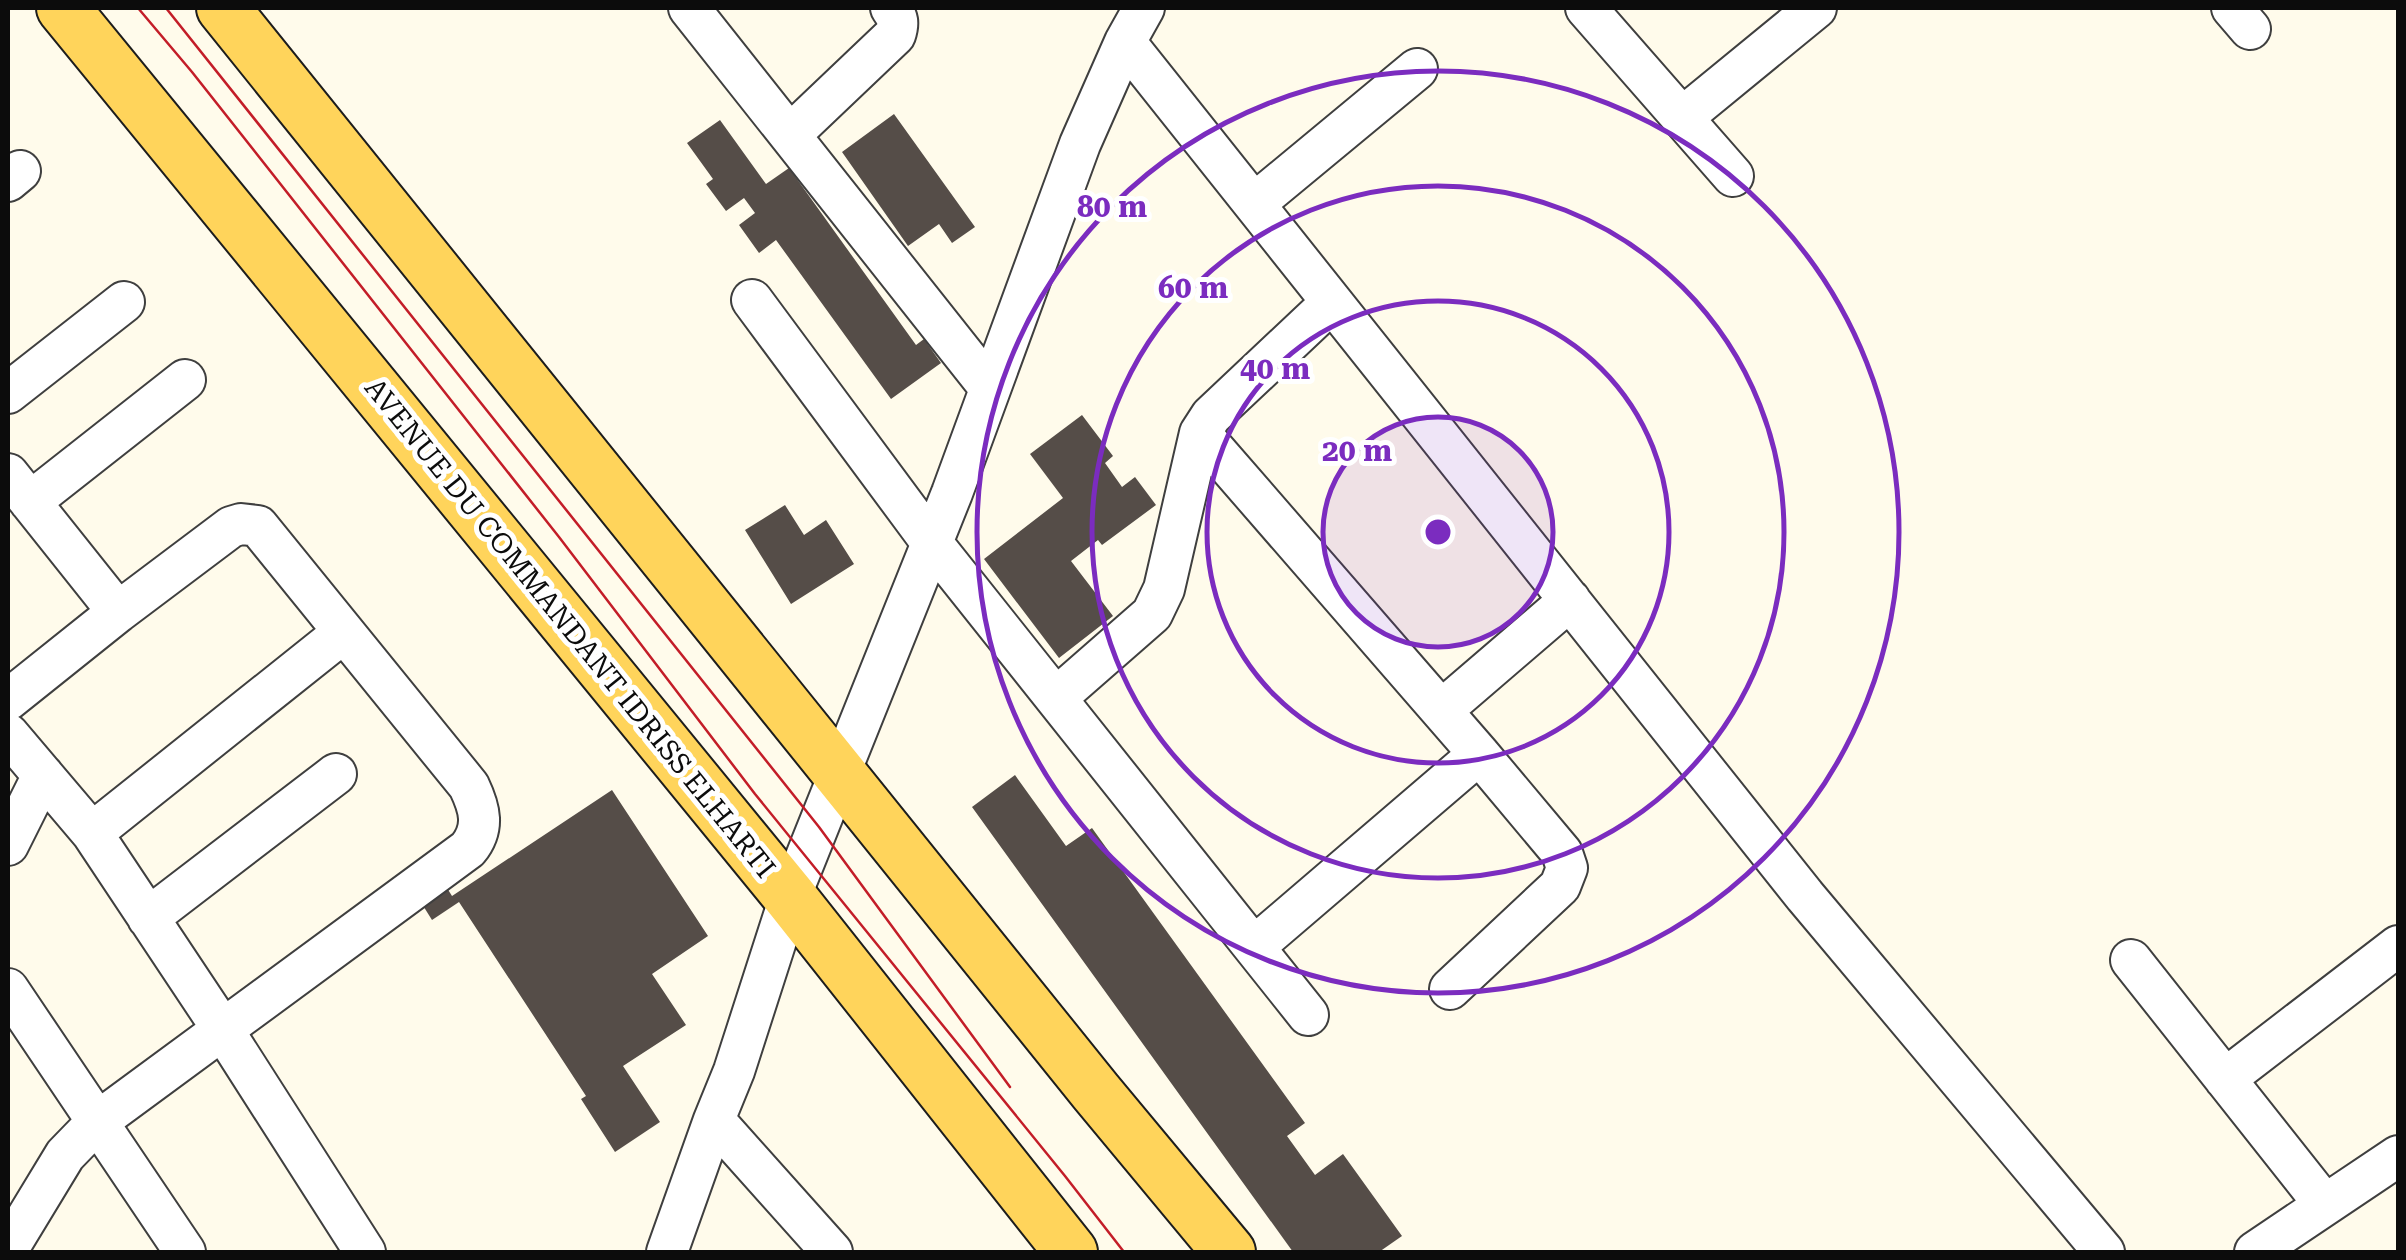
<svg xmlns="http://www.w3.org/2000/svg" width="2406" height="1260" font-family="'Roboto Serif',serif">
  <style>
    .building { fill: #554d48 }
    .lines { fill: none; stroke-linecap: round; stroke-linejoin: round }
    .minor-casing { stroke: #3f3f3f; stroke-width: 44 }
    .major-casing { stroke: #1d1d1d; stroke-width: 56 }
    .minor { stroke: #fff; stroke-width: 40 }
    .major { stroke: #ffd45b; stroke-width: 52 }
    .tram { stroke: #c31d28; stroke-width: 2.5 }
    .ring { fill: none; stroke: #7b2cbf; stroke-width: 5 }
    .labels { text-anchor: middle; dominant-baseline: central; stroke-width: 10; stroke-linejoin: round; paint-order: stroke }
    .street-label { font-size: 28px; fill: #0c0c0c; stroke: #fff }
    .centre { fill: #7b2cbf; stroke: #fff; stroke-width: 5 }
    .ring-label { font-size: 30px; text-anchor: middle; font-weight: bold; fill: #7b2cbf; stroke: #fff; stroke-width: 10; stroke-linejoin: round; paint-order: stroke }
  </style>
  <rect width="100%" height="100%" fill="#fffbeb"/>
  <path class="building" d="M894,114L975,227L952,243L939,224L908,246L842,152Z
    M720,120L766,184L789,168L916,345L924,339L941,363L891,399L776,240L759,253L739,225L755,213L744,198L726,211L706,184L713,179L687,143Z
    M1082,415L1113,456L1105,463L1122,487L1135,477L1156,505L1102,545L1098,540L1071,561L1113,616L1059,658L984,559L1063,498L1030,454Z
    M785,505L804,535L826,520L854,564L791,604L745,530Z
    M1015,775L1066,846L1092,828L1305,1123L1287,1136L1315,1175L1343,1154L1402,1236L1379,1252H1293L972,807Z
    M612,790L708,936L652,974L686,1025L623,1066L660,1122L615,1152L581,1099L586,1096L459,902L432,920L422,904L447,888L452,896Z"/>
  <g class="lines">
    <g class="minor-casing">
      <path id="minor" d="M689,8L990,388
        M1586,8L1733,176
        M2232,8L2250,29
        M1125,42L1805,896L2104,1252
        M1683,117L1816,8
        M791,134L895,35C899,23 898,18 891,8
        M8,181L20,171
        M1254,204L1417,69
        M752,300L932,543L1308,1015
        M8,393L124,302
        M1200,433L1479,754L1562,853L1567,868L1560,886L1450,989
        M8,474L118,612
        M30,502L185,380
        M1056,698L1152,614L1164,589L1200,433L1211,416L1332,302
        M8,700L118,612L231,527L241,524L258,526L469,786C480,809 485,828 468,849L97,1122L65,1155L8,1249
        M1442,710L1570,600
        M8,734L92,833L223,1030L365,1252
        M92,833L344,632
        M8,845L43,775
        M148,918L336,774
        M1255,946L1479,754
        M2131,960L2325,1205
        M8,989L185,1252
        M2225,1079L2398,946
        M714,1120L832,1252
        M667,1252L714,1120L734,1071L790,897L952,493L1080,144L1125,42L1144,8
        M2255,1252L2398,1156"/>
    </g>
    <g class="major-casing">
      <path id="major" d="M63,8L790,897L1071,1252
        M223,8L1096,1092L1229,1252"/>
    </g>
    <use href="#minor" class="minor"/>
    <use href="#major" class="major"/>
    <path class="tram" d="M138,8L192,72L559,537L755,794L1065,1176L1124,1252
      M166,8L819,827L1010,1087"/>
  </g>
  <circle cx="1438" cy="532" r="115" fill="#7b2cbf" fill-opacity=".12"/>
  <g class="ring">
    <circle cx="1438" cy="532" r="115"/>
    <circle cx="1438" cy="532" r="231"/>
    <circle cx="1438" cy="532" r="346"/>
    <circle cx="1438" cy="532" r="461"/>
  </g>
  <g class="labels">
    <g class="street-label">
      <text transform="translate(570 628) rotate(51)">AVENUE DU COMMANDANT IDRISS ELHARTI</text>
    </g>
  </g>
  <circle cx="1438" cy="532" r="15" class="centre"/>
  <g class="ring-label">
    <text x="1112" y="217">80 m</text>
    <text x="1193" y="298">60 m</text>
    <text x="1275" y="379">40 m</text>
    <text x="1357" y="461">20 m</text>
  </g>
  <rect width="2406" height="1260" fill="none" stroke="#0c0c0c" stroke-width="20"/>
</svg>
